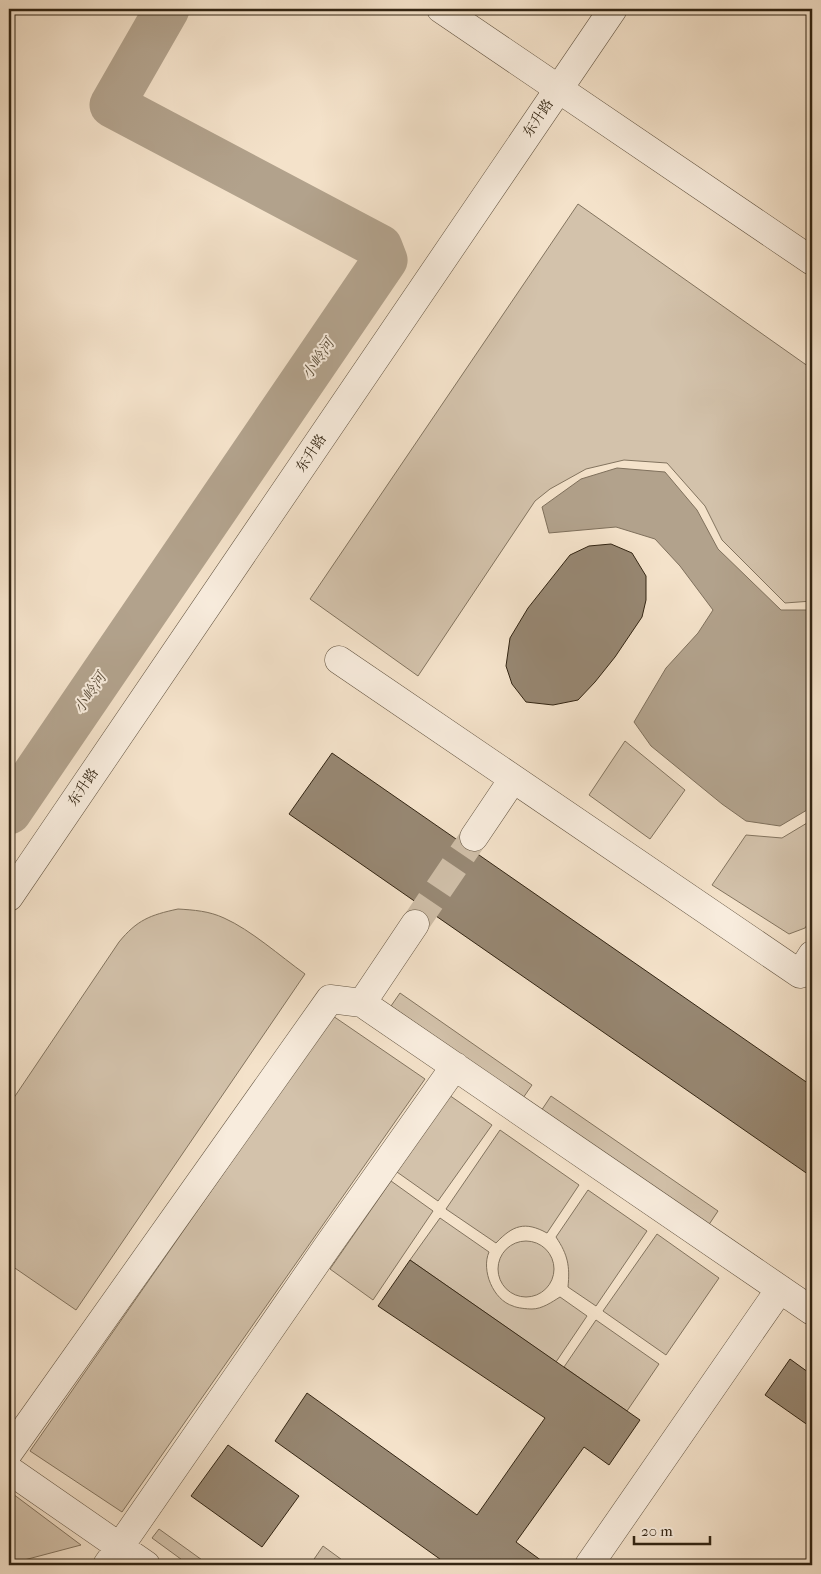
<svg xmlns="http://www.w3.org/2000/svg" width="821" height="1574" font-family="'IM FELL French Canon','Noto Serif SC',serif">
  <style>
    .green { fill: #d3c2ab; stroke: #83745f }
    .water { fill: #b2a28c; stroke: #7f705c }
    .lines { fill: none; stroke-linecap: round; stroke-linejoin: round }
    .river { stroke: #b2a28c; stroke-width: 45 }
    .building { fill: #978772; stroke: #332513 }
    .minor-tunnel { stroke: #cdbca5; stroke-width: 28; stroke-dasharray: 28 14; stroke-linecap: butt }
    .minor-casing { stroke: #635441; stroke-width: 29 }
    .minor { stroke: #f8ecdd; stroke-width: 28 }
    .labels { text-anchor: middle; dominant-baseline: central; stroke-width: 4; stroke-linejoin: round; paint-order: stroke }
    .street-label { font-size: 14px; fill: #332513; stroke: #f8ecdd }
    .water-label { font-size: 15px; font-style: italic; fill: #5f513d; stroke: #f8ecdd }
  </style>
  <rect width="100%" height="100%" fill="#f4e2ca"/>
  <filter id="stains"><feTurbulence type="fractalNoise" baseFrequency=".004" numOctaves="4"/><feColorMatrix values="0 0 0 0 .2 0 0 0 0 .09 0 0 0 0 .02 0 0 0 .5 -.17"/></filter>
  <radialGradient id="worn" r=".72"><stop offset=".6" stop-color="#630" stop-opacity="0"/><stop offset="1" stop-color="#630" stop-opacity=".3"/></radialGradient>
  <path class="green" d="M578,204L812,369V601L785,603L722,540L705,506L667,463L624,460L586,469L550,489L535,501L418,676L310,599Z
    M625,741L685,790L650,839L589,795Z
    M812,820V917L805,928L789,934L712,885L746,835L782,838Z
    M178,909C194,910 209,911 224,918C251,930 280,956 305,974L76,1310L9,1264V1105L119,942C137,920 150,915 178,909Z
    M400,993L532,1085L523,1098L391,1006Z
    M333,1016L425,1079L122,1512L30,1451Z
    M449,1095L492,1125L438,1201L397,1172Z
    M551,1096L718,1211L708,1226L541,1111Z
    M500,1130L579,1185L547,1233C525,1221 513,1225 496,1243L446,1209Z
    M391,1181L433,1211L373,1300L330,1269Z
    M588,1190L647,1231L596,1306L568,1287C570,1266 568,1255 556,1237Z
    M440,1218L489,1252C481,1270 493,1300 513,1306C517,1308 527,1309 532,1309C542,1309 552,1302 560,1297L587,1316L556,1362L410,1260Z
    M657,1234L719,1278L666,1355L603,1311Z
    M498 1269a28 28 0 1 1 56 0a28 28 0 1 1-56 0Z
    M596,1320L659,1364L627,1411L564,1367Z
    M9,1491L81,1545L9,1564Z
    M159,1529L209,1565H189L152,1538Z
    M323,1546L349,1565H310Z"/>
  <path class="water" d="M617,468L665,472L697,510L718,549L781,610H812V807L780,826L746,821L722,804L651,746L634,722L666,668L698,633L713,610L680,566L655,539L616,527L549,533L542,507L581,479Z"/>
  <g class="lines">
    <path class="river" d="M9,812L385,260L380,247L112,105L167,9"/>
  </g>
  <path class="building" d="M611,544L632,553L646,576V600L642,617L615,657L595,682L578,700L553,705L526,702L512,684L506,666L510,638L528,608L570,555L589,546Z
    M332,753L812,1086V1177L289,814Z
    M410,1260L640,1420L609,1465L584,1447L516,1542L542,1561L539,1565H442L444,1562L275,1441L307,1393L477,1515L545,1418L378,1306Z
    M790,1359L812,1375V1428L765,1395Z
    M228,1445L299,1496L262,1547L191,1496Z"/>
  <g class="lines">
    <path class="minor-tunnel" d="M415,924L474,837"/>
    <g class="minor-casing">
      <path id="minor" d="M441,9L812,261
        M339,660L800,974L812,955
        M474,837L513,779
        M9,897L613,9
        M415,924L362,1003L812,1311
        M9,1452L330,999L362,1003
        M9,1470L146,1565
        M107,1565L327,1247L455,1066
        M589,1565L780,1289"/>
    </g>
    <use href="#minor" class="minor"/>
  </g>
  <g class="labels">
    <g class="street-label">
      <text transform="translate(538 118) rotate(-56)">东升路</text>
      <text transform="translate(311 453) rotate(-56)">东升路</text>
      <text transform="translate(83 787) rotate(-56)">东升路</text>
    </g>
    <g class="water-label">
      <text transform="translate(318 359) rotate(-56)">小岭河</text>
      <text transform="translate(90 693) rotate(-56)">小岭河</text>
    </g>
  </g>
  <rect width="821" height="1574" fill="none" stroke="#f4e2ca" stroke-width="30"/>
  <rect x="10" y="10" width="801" height="1554" fill="none" stroke="#332513" stroke-width="2.5"/>
  <rect x="15" y="15" width="791" height="1544" fill="none" stroke="#332513"/>
  <path d="M634 1536v8h76v-8" fill="none" stroke="#332513" stroke-width="2.5"/>
  <text x="641" y="1536" font-size="15" fill="#332513" stroke="#f8ecdd" stroke-width="4" paint-order="stroke">20 m</text>
  <rect width="100%" height="100%" filter="url(#stains)"/>
  <rect width="100%" height="100%" fill="url(#worn)"/>
</svg>
